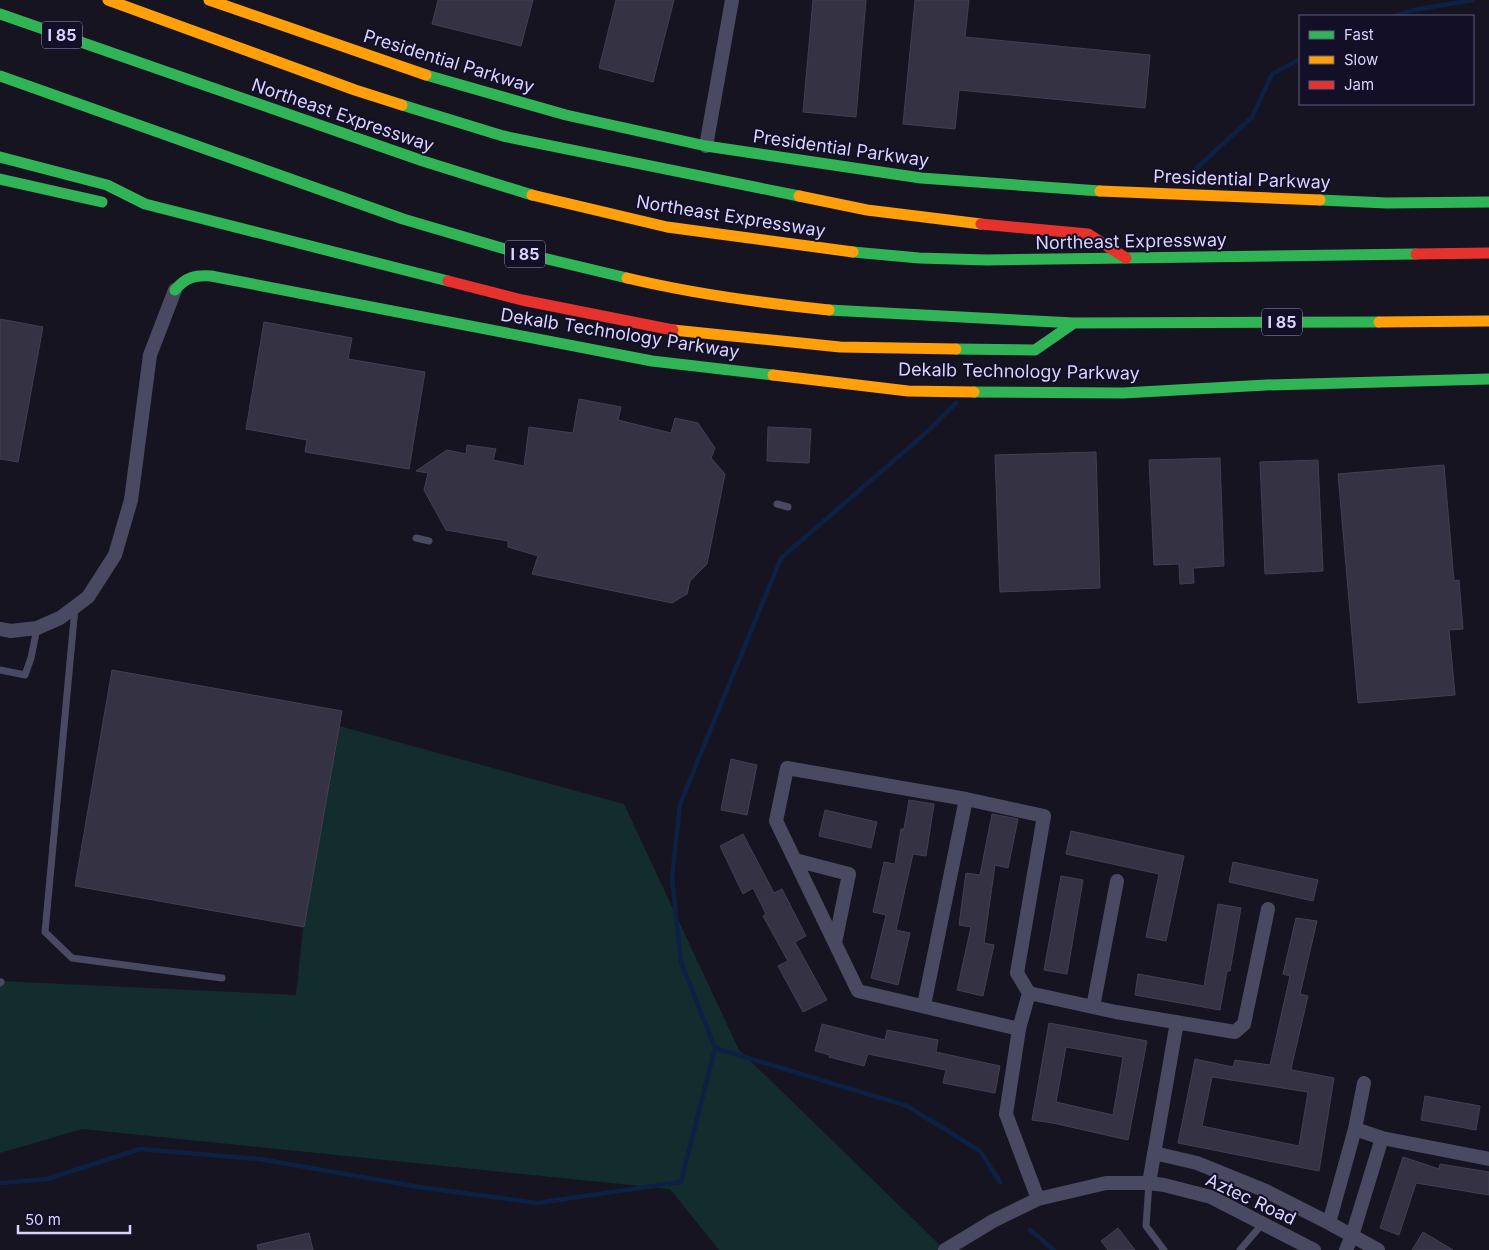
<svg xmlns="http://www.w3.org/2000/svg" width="1489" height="1250" font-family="Inter,sans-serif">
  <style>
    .green { fill: #132c2d }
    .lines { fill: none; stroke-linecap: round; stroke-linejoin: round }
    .stream { stroke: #0d2144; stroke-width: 4.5 }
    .building { fill: #343243; stroke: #433f54; fill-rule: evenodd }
    .lane { stroke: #4a4962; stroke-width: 7 }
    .street { stroke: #4a4962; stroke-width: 14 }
    .fast { stroke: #30b455; stroke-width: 11 }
    .slow { stroke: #ff9f0a; stroke-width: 11 }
    .jam { stroke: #e5322d; stroke-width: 11 }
    .labels { text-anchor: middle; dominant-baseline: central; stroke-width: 4; stroke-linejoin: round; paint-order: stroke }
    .shield { fill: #130f26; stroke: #9e99be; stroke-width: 1 }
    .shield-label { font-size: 16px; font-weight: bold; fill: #d9d4ff }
    .street-label { font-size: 18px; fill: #d9d4ff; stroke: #130f26 }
  </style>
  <rect width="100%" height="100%" fill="#161421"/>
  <path class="green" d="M325,722L624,804L739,1050L945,1250H719L670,1189L82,1129L0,1153V981L296,995Z"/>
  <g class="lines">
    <path class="stream" d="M1395,16L1414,10L1473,0
      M1187,177L1252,117L1272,74L1300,59
      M715,1048L907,1106L980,1151L1000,1182
      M0,1183L47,1179L140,1149L260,1159L419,1187L537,1203L681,1182L715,1048L681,962L672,878L680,804L781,558L928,431L956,403
      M1030,1230L1054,1250"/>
  </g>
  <path class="building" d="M438,0H533L521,46L432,24Z
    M616,0H674L653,82L599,68Z
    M813,0H866L856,117L803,112Z
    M915,0H969L965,37L1150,55L1145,108L959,90L955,129L903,124Z
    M0,319L43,327L18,462L0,459Z
    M264,322L352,338L348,359L425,372L409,469L305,452L307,440L246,429Z
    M579,399L621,407L618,420L671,433L675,418L698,423L715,448L711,458L725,474L707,564L690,581L687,594L672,603L532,574L538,556L508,547V541L446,530L424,490L428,473L416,471L447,450L466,454L467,445L496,449L493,460L524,466L529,427L573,433Z
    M768,427L811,429L809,463L767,461Z
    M1096,452L1100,588L1000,592L995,455Z
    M1220,458L1224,566L1193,568L1194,583L1180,584L1179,564L1154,565L1149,460Z
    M1318,460L1323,571L1265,574L1260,462Z
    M1444,465L1454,581L1459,580L1463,629L1449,630L1455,695L1358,703L1338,474Z
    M112,670L342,711L304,927L75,886Z
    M731,759L757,765L747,815L721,810Z
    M909,800L934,804L926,856L913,854L896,930L910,933L898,985L871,978L886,915L873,912L884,862L895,864L901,829H904Z
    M825,810L877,822L871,848L819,836Z
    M992,814L1018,819L1008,868L995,865L984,943L994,945L983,996L957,990L971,927L959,925L966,873L980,875Z
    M1071,831L1184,856L1166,941L1146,937L1159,874L1066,854Z
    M743,834L774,893L782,889L806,936L795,942L827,1000L803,1012L778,966L788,961L763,916L766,914L753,888L743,894L720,846Z
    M1233,862L1318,880L1313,901L1229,882Z
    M1061,876L1083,880L1067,974L1044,970Z
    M1218,904L1241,908L1230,971H1227L1220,1010L1135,995L1138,974L1204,986Z
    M1296,918L1317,921L1300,994L1308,996L1291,1069L1292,1070L1334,1078L1319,1171L1178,1143L1195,1059L1233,1067L1235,1060L1270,1065L1290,976L1283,974ZM1212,1077L1308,1092L1299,1146L1202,1126Z
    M1049,1023L1147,1041L1128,1140L1053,1123L1032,1120ZM1066,1047L1123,1057L1113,1115L1056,1102Z
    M822,1024L885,1040L887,1030L938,1040L936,1052L1000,1066L995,1093L943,1083L946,1070L868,1054L864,1066L829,1057L830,1055L815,1051Z
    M1425,1096L1480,1106L1476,1130L1421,1120Z
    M1403,1157L1439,1169L1440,1164L1489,1172V1195L1416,1183L1399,1235L1380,1228Z
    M1118,1228L1135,1250H1108L1101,1241Z
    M1423,1232L1453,1250H1412Z
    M309,1233L313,1250H258L257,1245Z"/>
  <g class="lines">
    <path class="lane" d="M777,504L788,507
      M416,538L429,541
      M75,608L45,932L72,958L222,978
      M0,670L25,675L31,658L37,628
      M0,983L1,982
      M1149,1183L1146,1226L1164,1250
      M1240,1250L1263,1223"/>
    <path class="street" d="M706,146L732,0
      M0,629L11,631L37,628L60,618L88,597L115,555L131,500L150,355L175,290
      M795,860L849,874L835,943
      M1029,993L1116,1012L1235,1032L1244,1024L1268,909
      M924,1005L966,799
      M1093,1007L1117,881
      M1019,1029L858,991L776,821L787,768L966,799L1044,816L1017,973L1029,993L1019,1029L1006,1114L1038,1199
      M1364,1083L1355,1129L1329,1223L1378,1250
      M1355,1129L1382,1138L1489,1159
      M1154,1153L1197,1163L1266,1191L1329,1223
      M1149,1183L1177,1022
      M945,1250L993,1221L1038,1199L1106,1183H1149L1164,1185L1211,1197L1314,1250
      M1346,1250L1352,1236L1382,1138"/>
    <path class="fast" d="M0,14L423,161L532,195
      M426,75L566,115L706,146L921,178L1100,191
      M0,76L403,219L505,249L627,278
      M402,105L503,136L799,196
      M0,157L107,185L145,204L448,281
      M0,179L102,202
      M1320,200L1387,203L1489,202
      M853,252L919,258L987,260L1416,254
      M175,290C186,277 195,275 211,276L652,361L773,375
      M829,310L1074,323L1379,322
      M956,349L1035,350L1074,323
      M974,392L1123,393L1266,385L1489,379"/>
    <path class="slow" d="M108,0L355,90L402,105
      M209,0L426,75
      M1100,191L1320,200
      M532,195L667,227L853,252
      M799,196L867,210L981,224
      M627,278C694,294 761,303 829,310
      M1379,322L1489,321
      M673,330L840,347L956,349
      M773,375L908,391L974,392"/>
    <path class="jam" d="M981,224L1088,234L1126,258
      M1416,254L1489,253
      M448,281L522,300L673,330"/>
  </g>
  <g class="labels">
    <g class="shield">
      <rect x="42" y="21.5" width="40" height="27" rx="4"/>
      <rect x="505" y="240.5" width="40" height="27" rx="4"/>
      <rect x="1262" y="308.5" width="40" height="27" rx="4"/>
    </g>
    <g class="shield-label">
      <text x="62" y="35">I 85</text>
      <text x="525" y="254">I 85</text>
      <text x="1282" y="322">I 85</text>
    </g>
    <g class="street-label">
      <text transform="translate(449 61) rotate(17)">Presidential Parkway</text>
      <text transform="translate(343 115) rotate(19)">Northeast Expressway</text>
      <text transform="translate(841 148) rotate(8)">Presidential Parkway</text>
      <text transform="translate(1242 179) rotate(2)">Presidential Parkway</text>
      <text transform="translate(731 216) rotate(9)">Northeast Expressway</text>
      <text transform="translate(1131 241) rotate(-1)">Northeast Expressway</text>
      <text transform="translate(620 333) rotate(9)">Dekalb Technology Parkway</text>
      <text transform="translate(1019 371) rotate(1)">Dekalb Technology Parkway</text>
      <text transform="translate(1251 1199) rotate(25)">Aztec Road</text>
    </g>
  </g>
  <rect x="1299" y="15" width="175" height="90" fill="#130f26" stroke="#625e7d"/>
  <rect x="1309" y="31" width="25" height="8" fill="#30b455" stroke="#625e7d"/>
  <text x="1344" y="40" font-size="15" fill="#d9d4ff">Fast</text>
  <rect x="1309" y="56" width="25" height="8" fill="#ff9f0a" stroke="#625e7d"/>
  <text x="1344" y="65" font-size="15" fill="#d9d4ff">Slow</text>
  <rect x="1309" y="81" width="25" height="8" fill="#e5322d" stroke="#625e7d"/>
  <text x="1344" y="90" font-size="15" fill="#d9d4ff">Jam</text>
  <path d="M18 1225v8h112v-8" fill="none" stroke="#d9d4ff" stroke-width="2.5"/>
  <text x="25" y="1225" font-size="15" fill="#d9d4ff" stroke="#130f26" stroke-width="4" paint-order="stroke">50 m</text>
</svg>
